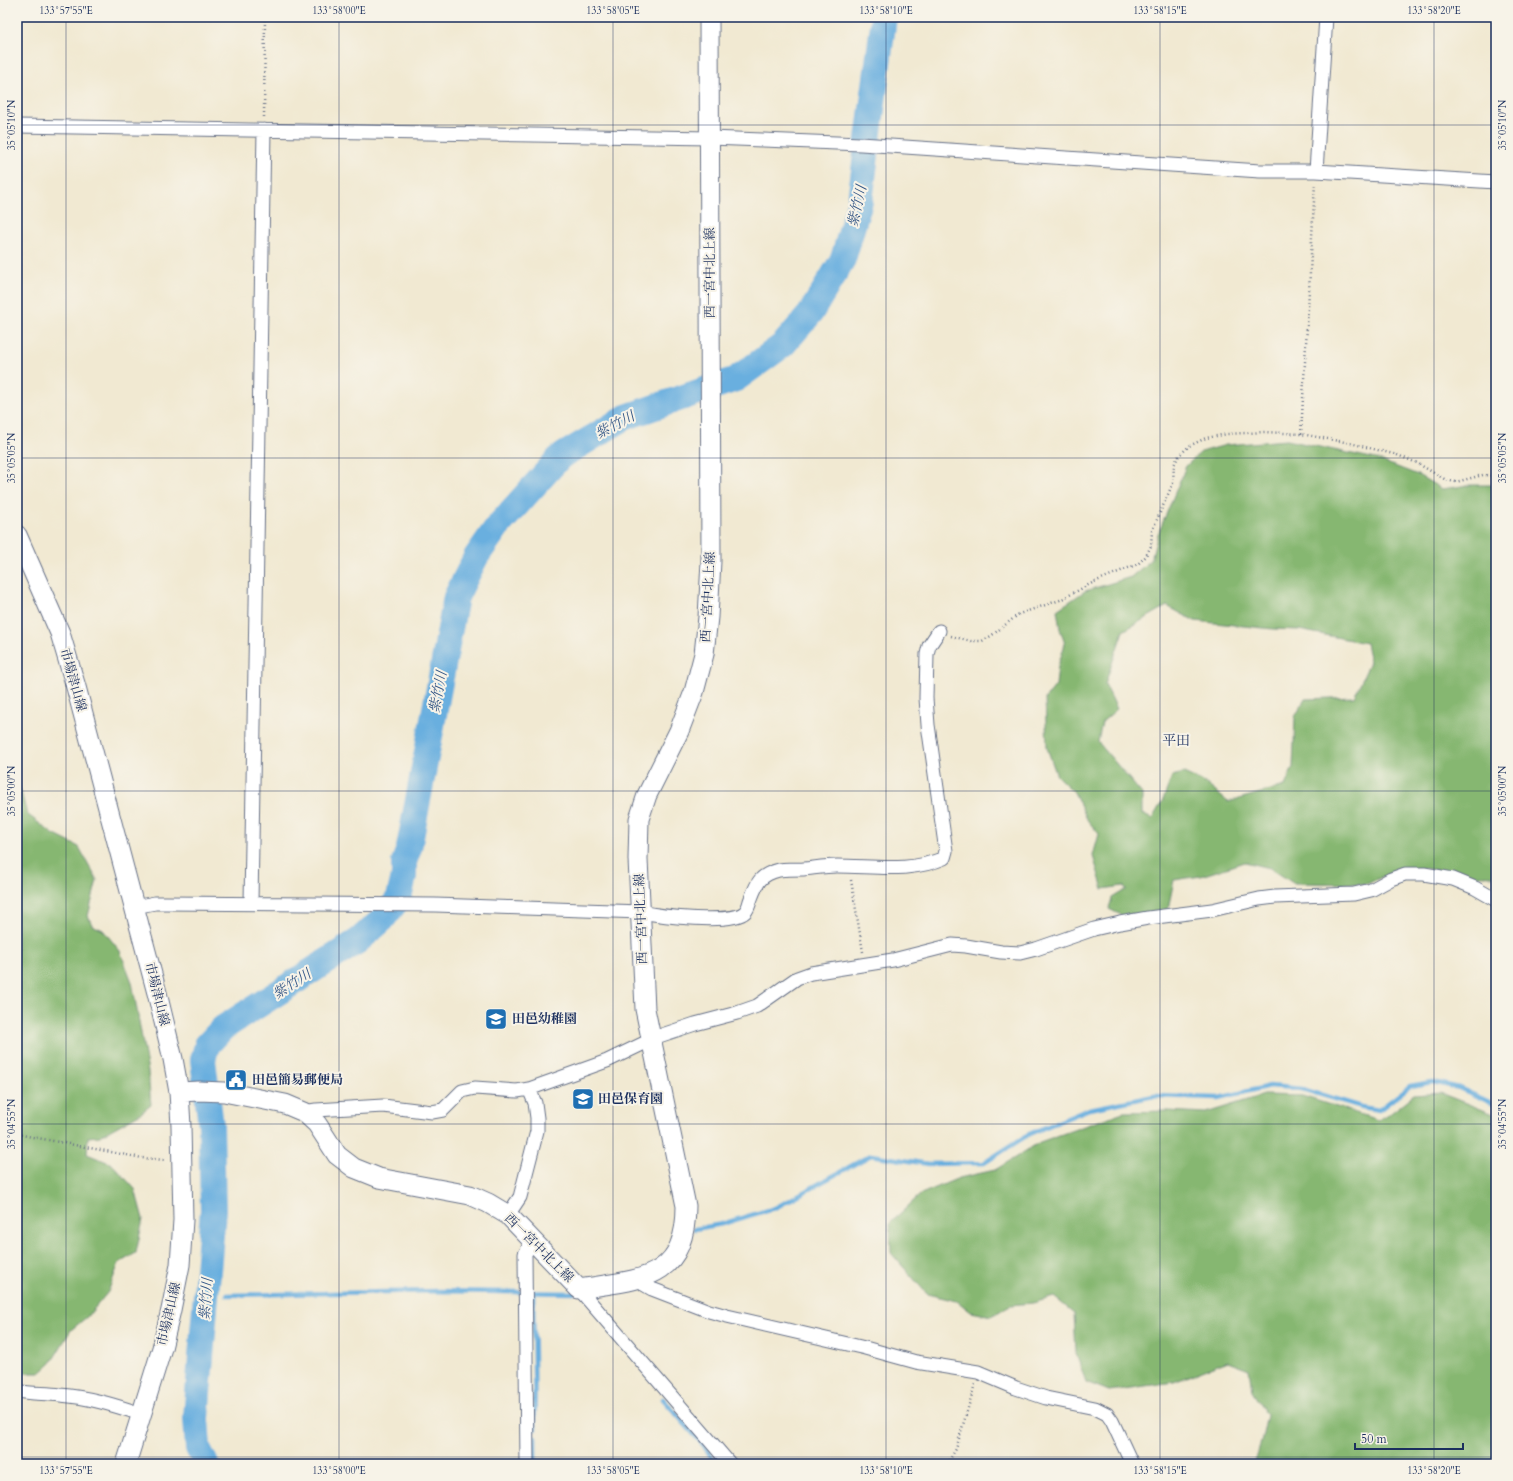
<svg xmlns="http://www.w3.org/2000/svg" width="1513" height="1481" font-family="Cardo,'Noto Serif JP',serif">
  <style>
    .forest { fill: #86b771; stroke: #507368; fill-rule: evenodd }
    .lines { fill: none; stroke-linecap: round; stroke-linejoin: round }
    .stream { stroke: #69afdf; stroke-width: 4.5 }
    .river { stroke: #69afdf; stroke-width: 26 }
    .minor-casing { stroke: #667087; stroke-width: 15 }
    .secondary-casing { stroke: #667087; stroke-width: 21 }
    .path { stroke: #667087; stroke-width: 2.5; stroke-dasharray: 1 3; stroke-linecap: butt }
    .minor { stroke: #fff; stroke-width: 13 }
    .secondary { stroke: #fff; stroke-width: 19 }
    .ticks { fill: none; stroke: #1b2f5e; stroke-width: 1; stroke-opacity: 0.45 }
    .labels { text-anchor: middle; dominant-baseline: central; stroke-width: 4; stroke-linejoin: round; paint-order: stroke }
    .street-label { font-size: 13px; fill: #1b2f5e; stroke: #f7f3e8 }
    .poi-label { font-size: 13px; font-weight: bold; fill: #1b2f5e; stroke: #f7f3e8; text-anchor: start }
    .water-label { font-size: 14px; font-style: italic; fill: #325585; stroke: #f7f3e8 }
    .neighbourhood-label { font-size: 14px; fill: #1b2f5e; stroke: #f7f3e8 }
    .neatline { fill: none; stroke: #1b2f5e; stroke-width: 1.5 }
    .ticks-label { font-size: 10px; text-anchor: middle; fill: #1b2f5e }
  </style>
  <rect width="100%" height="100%" fill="#f7f3e8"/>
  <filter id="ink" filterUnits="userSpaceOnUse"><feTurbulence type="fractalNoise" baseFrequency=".025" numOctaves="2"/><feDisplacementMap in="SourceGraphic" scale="8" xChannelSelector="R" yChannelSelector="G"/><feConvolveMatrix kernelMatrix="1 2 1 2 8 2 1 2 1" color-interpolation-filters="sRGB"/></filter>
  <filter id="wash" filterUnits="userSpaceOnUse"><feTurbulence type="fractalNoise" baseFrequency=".012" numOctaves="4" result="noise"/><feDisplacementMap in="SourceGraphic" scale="16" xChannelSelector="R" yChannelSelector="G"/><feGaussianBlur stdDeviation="0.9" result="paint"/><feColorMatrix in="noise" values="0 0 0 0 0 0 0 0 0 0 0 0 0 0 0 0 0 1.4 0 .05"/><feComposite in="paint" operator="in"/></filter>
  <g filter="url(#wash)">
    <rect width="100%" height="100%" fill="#f1e9d2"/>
    <path class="forest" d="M1287,440L1376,459L1418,475L1442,489L1470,485H1496V876L1466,875L1422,868L1397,870L1367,884L1293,883L1270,868L1245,862L1201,876L1174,880L1168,909L1123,916L1109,909L1112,898L1127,889L1123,886L1103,889L1093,856L1099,834L1088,821L1074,792L1057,776L1047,748L1045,699L1056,685L1058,666L1065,644L1060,629L1057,610L1085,591L1131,577L1151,560L1158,534L1186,466L1201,452L1226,445ZM1167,606L1195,621L1273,629L1299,630L1366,643L1370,662L1354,697L1305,699L1295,717L1293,767L1285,786L1228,802L1205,783L1184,773L1172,776L1163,800L1152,819L1142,814V794L1098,742L1102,722L1117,709L1105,684L1123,631Z
      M17,778L27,814L53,834L79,847L97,880L88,916L92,925L103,930L120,951L132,982L148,1072L151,1105L141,1113L100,1136L88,1137L87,1154L112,1164L135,1189L143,1219L136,1253L119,1263L108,1292L88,1316L71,1330L51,1363L40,1373H17Z
      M1440,1093L1496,1115V1464H1254L1261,1443L1267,1415L1252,1391L1249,1369L1228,1361L1174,1382L1109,1391L1086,1382L1076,1354L1074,1313L1054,1297L1033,1303L1010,1305L992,1316L971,1312L957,1301L927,1294L891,1253L890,1223L921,1194L959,1178L995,1170L1040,1142L1123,1112L1167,1111L1206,1113L1264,1095L1302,1096L1378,1120L1391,1113L1414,1095Z"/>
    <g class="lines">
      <path class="stream" d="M695,1229L722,1224L775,1208L871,1155L928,1164L984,1163L1029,1134L1089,1109L1154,1096L1219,1098L1270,1086L1302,1089L1362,1107L1379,1110L1410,1086L1433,1082L1459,1088L1496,1105
        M533,1292L535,1429
        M227,1295L438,1291L574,1293
        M663,1399L704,1446L716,1464
        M535,1437V1464"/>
      <path class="river" d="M206,1464L198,1448L196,1418L213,1210L211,1126L203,1060L207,1045L223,1028L358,941L382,920L399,898L404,876V862L409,848L456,597L476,557L497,527L560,457L626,417L736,379L783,345L810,314L843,259L860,201L884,17"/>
    </g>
  </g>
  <g filter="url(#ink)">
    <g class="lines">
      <g class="minor-casing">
        <path id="minor" d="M17,126L710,138L861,144L1260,171H1316L1496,182
          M1316,171L1326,17
          M251,903L264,130
          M134,907L155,903H166L435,905L641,912C660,916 732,925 745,912C748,909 749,905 750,901C757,883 759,875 779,870C787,869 796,869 803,869C814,868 826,866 837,866C873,866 910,873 944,858L946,851L928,725L926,698L927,654L929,646L939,631
          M304,1112L316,1110L383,1106L432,1112L443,1110L462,1091L475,1088L517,1091L529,1089L607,1061L659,1036L695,1024L737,1013L757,1006L797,978L811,973L893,960L952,945L966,946L1001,952L1020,953L1036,949L1094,929L1120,923L1148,918L1212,910L1259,899L1275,897L1354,894L1371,890L1391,879L1405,874H1424L1453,879L1475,888L1496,900
          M508,1215L520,1197L537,1131V1118L535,1103L529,1089
          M641,1279L645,1285L652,1289L709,1311L727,1316L865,1348L916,1362L978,1372L1016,1388L1046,1398L1095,1408L1107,1414L1112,1421L1132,1464
          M579,1289L730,1464
          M17,1391C31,1394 46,1393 60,1395C88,1397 114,1405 141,1414
          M527,1464L525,1254L532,1241"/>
      </g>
      <g class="secondary-casing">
        <path id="secondary" d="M17,535L60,633L76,687L157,993L173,1059L179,1092L181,1126L183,1220L180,1265L171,1310L162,1348L126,1464
          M179,1092L199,1091L224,1092L285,1104L304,1112L317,1124L337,1155L354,1168L379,1178L470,1195L488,1203L508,1215L579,1289C638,1279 686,1282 686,1206L645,1009L638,859L639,819L647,795L679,731L694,692L704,654L708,617L711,561L709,17"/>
      </g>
      <path class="path" d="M264,117L265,17
        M1301,434L1315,183
        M951,636L971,641H982L991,636L1019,614L1060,600L1094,582L1138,564L1146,556L1151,546L1152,531L1173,483L1174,465L1178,457L1189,446L1206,438L1227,434L1265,432L1301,434L1350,443L1397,455L1417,463L1446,480L1456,482L1483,475L1496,476
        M851,880L863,952
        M17,1134L142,1158L166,1160
        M947,1464L956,1449L975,1384"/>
      <use href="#minor" class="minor"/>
      <use href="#secondary" class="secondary"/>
    </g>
  </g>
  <path class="ticks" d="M66,17V1464M339,17V1464M613,17V1464M886,17V1464M1160,17V1464M1434,17V1464M17,125H1496M17,458H1496M17,791H1496M17,1124H1496M17,1457H1496"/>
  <defs>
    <g id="school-square" transform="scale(1.15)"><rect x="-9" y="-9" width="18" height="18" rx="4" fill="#1f6fb2" stroke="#f7f3e8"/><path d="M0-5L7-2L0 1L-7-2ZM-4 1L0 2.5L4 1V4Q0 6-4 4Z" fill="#fff"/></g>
    <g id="civic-square" transform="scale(1.15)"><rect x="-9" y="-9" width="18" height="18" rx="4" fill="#1f6fb2" stroke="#f7f3e8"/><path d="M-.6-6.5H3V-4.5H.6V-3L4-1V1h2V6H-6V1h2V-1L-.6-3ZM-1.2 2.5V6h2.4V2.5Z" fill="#fff"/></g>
  </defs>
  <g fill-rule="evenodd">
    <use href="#school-square" x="496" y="1019"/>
    <use href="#civic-square" x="236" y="1080"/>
    <use href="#school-square" x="583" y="1099"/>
  </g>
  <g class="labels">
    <g class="street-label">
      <text transform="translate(710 273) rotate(-90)">西一宮中北上線</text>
      <text transform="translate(708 597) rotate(-87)">西一宮中北上線</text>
      <text transform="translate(73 680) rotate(74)">市場津山線</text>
      <text transform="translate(641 919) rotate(-92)">西一宮中北上線</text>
      <text transform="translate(157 994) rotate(76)">市場津山線</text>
      <text transform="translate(539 1248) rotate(45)">西一宮中北上線</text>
      <text transform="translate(169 1314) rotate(-77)">市場津山線</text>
    </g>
    <g class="poi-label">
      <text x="512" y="1019">田邑幼稚園</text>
      <text x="252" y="1080">田邑簡易郵便局</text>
      <text x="598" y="1099">田邑保育園</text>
    </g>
    <g class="water-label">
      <text transform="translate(857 206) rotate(-77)">紫竹川</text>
      <text transform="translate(615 425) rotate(-28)">紫竹川</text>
      <text transform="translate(438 692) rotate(-79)">紫竹川</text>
      <text transform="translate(292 984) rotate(-33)">紫竹川</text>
      <text transform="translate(206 1299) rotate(-85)">紫竹川</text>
    </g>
    <g class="neighbourhood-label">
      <text x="1176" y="740">平田</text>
    </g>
  </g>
  <rect width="1513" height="1481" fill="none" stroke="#f7f3e8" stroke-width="44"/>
  <path d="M1355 1443v6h108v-6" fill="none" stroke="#1b2f5e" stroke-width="2"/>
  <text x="1361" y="1443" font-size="12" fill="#1b2f5e" stroke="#f7f3e8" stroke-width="3" paint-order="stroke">50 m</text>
  <rect x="22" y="22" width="1469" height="1437" class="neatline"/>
  <g class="ticks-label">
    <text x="66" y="14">133°57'55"E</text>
    <text x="339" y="14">133°58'00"E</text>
    <text x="613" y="14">133°58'05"E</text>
    <text x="886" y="14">133°58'10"E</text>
    <text x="1160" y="14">133°58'15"E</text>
    <text x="1434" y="14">133°58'20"E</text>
    <text transform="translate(11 125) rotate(-90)" y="4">35°05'10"N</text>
    <text transform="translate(1502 125) rotate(-90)" y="4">35°05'10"N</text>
    <text transform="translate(11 458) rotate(-90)" y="4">35°05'05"N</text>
    <text transform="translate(1502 458) rotate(-90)" y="4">35°05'05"N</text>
    <text transform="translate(11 791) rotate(-90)" y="4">35°05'00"N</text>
    <text transform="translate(1502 791) rotate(-90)" y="4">35°05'00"N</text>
    <text transform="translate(11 1124) rotate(-90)" y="4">35°04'55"N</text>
    <text transform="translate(1502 1124) rotate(-90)" y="4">35°04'55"N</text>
    <text x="66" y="1474">133°57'55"E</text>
    <text x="339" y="1474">133°58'00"E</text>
    <text x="613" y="1474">133°58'05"E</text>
    <text x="886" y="1474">133°58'10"E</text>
    <text x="1160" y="1474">133°58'15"E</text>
    <text x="1434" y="1474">133°58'20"E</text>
  </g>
</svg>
